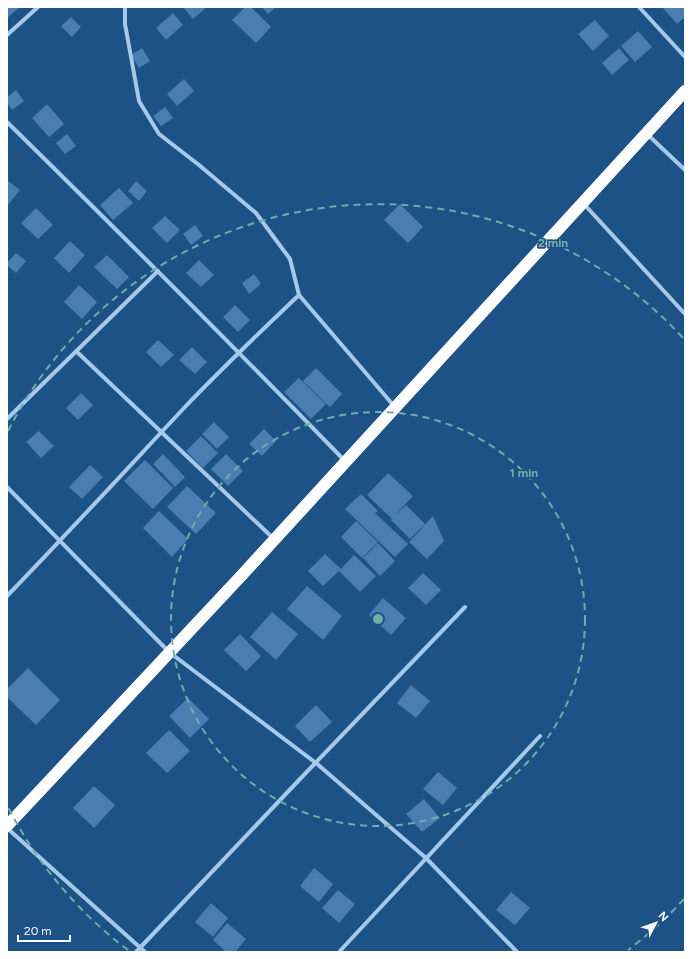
<svg xmlns="http://www.w3.org/2000/svg" width="692" height="959" font-family="Figtree,sans-serif">
  <style>
    .building { fill: #4a7eb1 }
    .lines { fill: none; stroke-linecap: round; stroke-linejoin: round }
    .street { stroke: #a5c9eb; stroke-width: 4 }
    .highway { stroke: #fff; stroke-width: 12 }
    .ring { fill: none; stroke: #6fada8; stroke-width: 2; stroke-dasharray: 7 5 }
    .centre { fill: #6fada8; stroke: #1d5286; stroke-width: 2 }
    .ring-label { font-size: 12px; text-anchor: middle; font-weight: bold; fill: #6fada8; stroke: #1d5286; stroke-width: 3.5; stroke-linejoin: round; paint-order: stroke }
  </style>
  <rect width="100%" height="100%" fill="#1d5286"/>
  <path class="building" d="M7,7H20L7,18Z
    M183,7H207L193,19Z
    M245,7H251L271,27L256,43L232,20Z
    M262,7H276L268,14Z
    M663,7H685V17L677,24L663,8Z
    M173,13L183,25L166,40L156,28Z
    M71,17L81,27L72,37L61,26Z
    M595,20L609,36L593,51L578,34Z
    M638,31L652,47L635,62L621,46Z
    M142,48L150,61L139,68L131,55Z
    M619,48L629,60L612,75L602,63Z
    M184,79L194,91L177,106L167,94Z
    M16,90L24,101L12,110L7,103V97Z
    M47,104L64,124L49,137L32,118Z
    M165,107L173,118L161,126L153,116Z
    M67,134L76,146L65,154L56,143Z
    M7,180L20,190L7,206Z
    M136,181L147,191L139,201L128,191Z
    M119,188L133,203L113,220L100,205Z
    M400,204L423,227L408,243L384,220Z
    M36,208L53,225L38,239L21,223Z
    M165,216L180,230L167,243L152,228Z
    M195,225L203,236L191,245L183,234Z
    M70,241L85,255L69,273L54,258Z
    M16,253L26,261L16,273L7,265V263Z
    M107,255L129,277L117,289L94,267Z
    M199,260L214,275L201,287L186,273Z
    M254,274L261,284L249,294L242,283Z
    M79,285L97,302L82,319L64,302Z
    M235,305L250,320L238,332L223,317Z
    M158,340L174,355L161,367L146,352Z
    M192,347L207,362L195,374L179,360Z
    M316,368L342,394L330,407L303,381Z
    M299,378L326,404L311,419L284,392Z
    M81,393L93,405L78,420L66,408Z
    M214,422L229,437L217,449L202,434Z
    M264,429L276,441L262,456L249,444Z
    M39,431L54,446L41,458L26,442Z
    M201,436L218,453L203,468L186,451Z
    M163,454L185,477L175,487L153,464Z
    M226,454L243,471L228,486L211,469Z
    M145,460L173,488L153,509L124,481Z
    M90,465L103,477L82,499L69,487Z
    M388,473L413,496L395,515L406,505L425,524L410,539L391,520L392,519L367,495Z
    M187,486L216,513L196,534L167,507Z
    M361,494L378,511L375,513L408,544L395,557L345,509Z
    M159,511L188,539L172,557L143,528Z
    M433,516L444,541L427,559L409,542Z
    M356,521L378,542L362,558L341,537Z
    M378,543L395,561L380,576L363,558Z
    M325,554L341,569L354,555L376,576L360,592L339,571L323,586L308,571Z
    M423,573L441,590L426,605L408,588Z
    M307,586L342,616L323,640L287,609Z
    M383,598L406,618L391,635L369,615Z
    M272,612L298,634L276,660L250,637Z
    M240,634L261,656L246,671L224,650Z
    M28,668L60,700L36,725L7,697V689Z
    M411,685L430,701L416,718L397,703Z
    M188,698L209,719L190,738L169,716Z
    M316,705L332,722L310,742L295,726Z
    M169,730L190,751L167,773L146,753Z
    M438,772L457,788L443,805L423,789Z
    M94,786L115,805L94,828L73,808Z
    M424,799L440,818L422,832L406,814Z
    M314,868L333,884L319,902L300,886Z
    M338,890L355,904L339,923L322,908Z
    M511,892L530,908L515,925L496,910Z
    M211,903L228,918L213,937L195,922Z
    M227,923L246,939L235,952H226L213,940Z"/>
  <g class="lines">
    <path class="street" d="M125,7V24L139,101L159,134L199,165L256,213L290,259L299,295L394,406
      M639,7L685,57
      M7,35L38,7
      M7,122C121,234 234,347 345,461
      M647,134L685,170
      M583,203L685,314
      M76,351L274,539
      M7,419L158,271
      M7,487L169,652L316,763L426,858L517,952
      M7,596C67,534 125,471 184,408C221,369 260,332 299,295
      M7,828L145,952
      M136,952L300,779L465,607
      M339,952L540,736"/>
    <path class="highway" d="M7,826L242,575L685,91"/>
  </g>
  <g class="ring">
    <circle cx="378" cy="619" r="207"/>
    <path d="M684 899A415 415 0 0 1 628 950M128 950A415 415 0 0 1 8 807M8 431A415 415 0 0 1 684 339"/>
  </g>
  <circle cx="378" cy="619" r="6" class="centre"/>
  <g class="ring-label">
    <text x="553" y="247">2 min</text>
    <text x="524" y="477">1 min</text>
  </g>
  <rect width="692" height="959" fill="none" stroke="#ffffff" stroke-width="16"/>
  <g transform="translate(656 923) rotate(49)" stroke="#1d5286" stroke-width="3" paint-order="stroke">
  <path d="M0-3L7 15L0 10L-7 15Z" fill="#ffffff"/>
  <text y="-6" font-size="11" font-weight="bold" text-anchor="middle" fill="#ffffff">N</text>
  </g>
  <path d="M18 935v6h52v-6" fill="none" stroke="#ffffff" stroke-width="2"/>
  <text x="24" y="935" font-size="12" fill="#ffffff" stroke="#1d5286" stroke-width="3" paint-order="stroke">20 m</text>
</svg>
